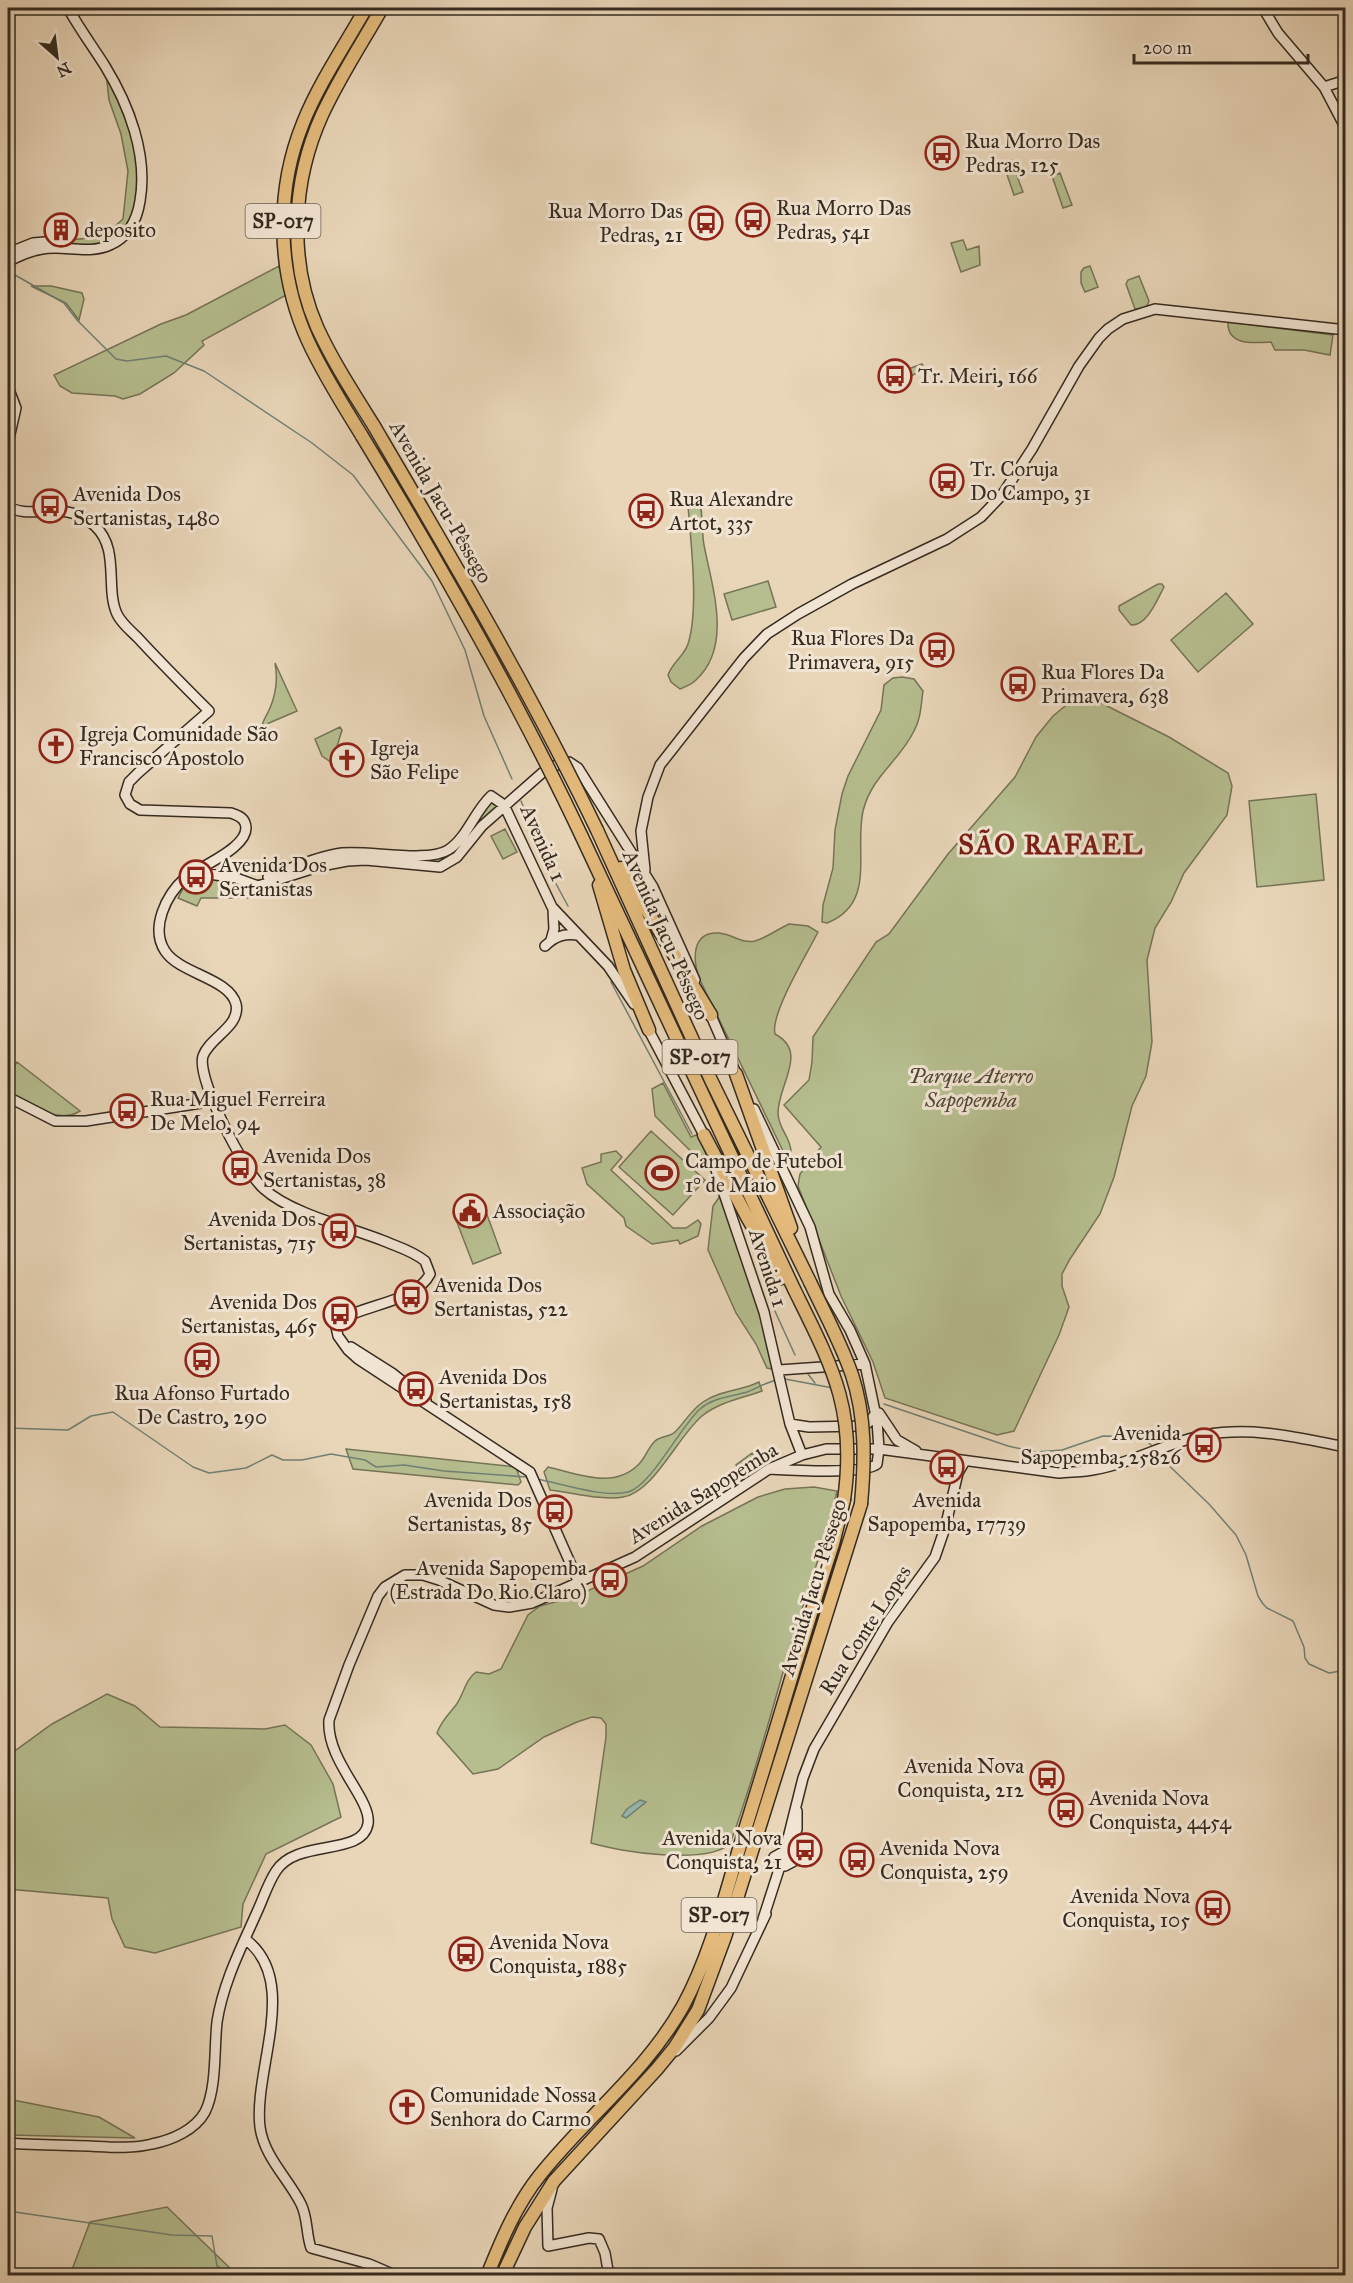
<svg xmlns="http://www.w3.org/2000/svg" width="1353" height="2283" font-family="'IM FELL Great Primer',serif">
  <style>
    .green { fill: #b6be8f; stroke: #767458; stroke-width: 1.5 }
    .water { fill: #97b9ae; stroke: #708075; stroke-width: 1.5 }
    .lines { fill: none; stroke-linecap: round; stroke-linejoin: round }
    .stream { stroke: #708075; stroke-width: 1.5 }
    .secondary-casing { stroke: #352b20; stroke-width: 12 }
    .highway-casing { stroke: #352b20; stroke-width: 15 }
    .secondary { stroke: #f1e4d2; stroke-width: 9 }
    .highway { stroke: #e4bb7c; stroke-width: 12 }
    .highway-bridge-casing { stroke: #352b20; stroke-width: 15; stroke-linecap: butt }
    .highway-bridge { stroke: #e4bb7c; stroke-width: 12 }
    .labels { text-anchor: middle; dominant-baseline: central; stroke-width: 6; stroke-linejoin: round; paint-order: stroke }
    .shield { fill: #f1e4d2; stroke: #6d6255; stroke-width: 1.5 }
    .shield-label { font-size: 20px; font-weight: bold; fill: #352b20 }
    .poi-label { font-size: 21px; fill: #352b20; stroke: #f1e4d2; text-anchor: start }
    .street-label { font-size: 21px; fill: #352b20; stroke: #f1e4d2 }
    .park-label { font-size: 21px; font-style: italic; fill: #4f4836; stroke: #f1e4d2 }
    .district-label { font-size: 27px; font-weight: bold; letter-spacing: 1.5px; fill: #7a1f14; stroke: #f1e4d2 }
  </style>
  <rect width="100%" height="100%" fill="#e9d6b9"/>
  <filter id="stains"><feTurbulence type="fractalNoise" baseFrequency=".00333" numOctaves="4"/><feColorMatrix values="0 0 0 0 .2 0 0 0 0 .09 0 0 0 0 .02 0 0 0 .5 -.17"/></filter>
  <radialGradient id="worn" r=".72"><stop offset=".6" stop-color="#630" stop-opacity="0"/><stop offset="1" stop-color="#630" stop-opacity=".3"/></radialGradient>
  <path class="green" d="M106,72C115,90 125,108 132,127C143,158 145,220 113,239C99,248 79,245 63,245V241L104,236L123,219L128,171L121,134L109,100Z
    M1011,160L1023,192L1014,195L1003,163Z
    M1060,173L1072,205L1063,208L1052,176Z
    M963,240L967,250L979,246L980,265L961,272L951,243Z
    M279,266L286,295L202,341L204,345L174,373L140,394L123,399L115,396L72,393L60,386L54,375L161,324L186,315Z
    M1090,266L1098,287L1085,292L1081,283V272L1084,268Z
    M1139,276L1149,301L1146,308L1135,309L1126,284L1128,280Z
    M31,286H51L82,293L84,299L79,320L66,303Z
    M1228,322L1333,335L1330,355L1304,350H1275L1271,342C1253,343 1227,346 1228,322Z
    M922,364L924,369L895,385L892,379L894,374Z
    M697,495C704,509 701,529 704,545C712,587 733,646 696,680C692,684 685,687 680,689L671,682L668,675C672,663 684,656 688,644C699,610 691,543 688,506L691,497Z
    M768,581L776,607L732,620L724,594Z
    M1158,584H1162L1164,587C1157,600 1147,626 1131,625L1119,610V606Z
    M1226,593L1253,624L1198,672L1171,640Z
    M275,663L297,711L262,726C263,720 267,715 270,708C276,694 278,679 275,663Z
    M902,677L914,679L923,691C921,704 921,719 914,731C899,762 872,775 863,811C854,852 877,903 827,923L822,922L823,905L833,868L835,830L842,794L848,776L881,710L884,685L893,678Z
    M1081,693L1169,737L1228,773L1232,786L1227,815L1184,873L1171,902L1155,928L1147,960L1152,1042L1146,1076L1132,1106L1114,1177L1100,1214L1070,1259L1062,1274V1286L1069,1307L1059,1335L1014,1431L997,1435L885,1398L873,1362L841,1296L798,1186L800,1174L821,1147L784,1105L809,1080L812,1062L813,1037L876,942L889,934L948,854L1015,777L1036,737L1053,716Z
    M340,727L342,730L332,763L322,756L315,739Z
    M1316,794L1324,880L1257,887L1249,801Z
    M491,801L498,808C482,826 457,866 430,864C419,863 407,859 397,857L443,856Z
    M505,829L517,852L503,859L491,836Z
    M202,875L251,887L248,898H201L197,906L178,898C184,886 189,878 202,875Z
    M789,924L808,926L818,932C807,954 770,1014 775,1034C809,1052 778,1084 778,1113C778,1129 791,1137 791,1152L785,1155L699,978C693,960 691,931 719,933C732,934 741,944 755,941C766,938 778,929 789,924Z
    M17,1062L80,1111C57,1126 27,1102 8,1091V1075Z
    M663,1083L691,1137L699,1134L712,1172L655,1116L652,1089Z
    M651,1131L705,1180L673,1215L619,1167Z
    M616,1151L622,1157L611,1170L673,1228H686L698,1220L701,1224L698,1236L680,1244L678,1240L652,1244L626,1226L624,1218L587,1184L582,1168L601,1162V1154Z
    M720,1196L761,1318L774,1363L771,1369L767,1368L756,1344L736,1313L708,1250L713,1206Z
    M482,1201L501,1253L473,1264L453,1212Z
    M759,1382L762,1391C743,1398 719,1402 702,1416C678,1436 654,1492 623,1497C603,1501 571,1492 550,1490L544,1472L548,1467C578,1474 614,1490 639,1464C645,1458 648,1448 655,1441C661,1436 670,1437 675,1432C685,1422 691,1410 703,1402C720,1390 741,1391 759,1382Z
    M346,1449L516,1467L521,1482L518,1485L353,1469Z
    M752,1453L758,1462L742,1473L736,1465Z
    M814,1487L837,1491C828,1536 811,1578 798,1622C775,1696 757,1771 730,1844C705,1865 621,1852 591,1843L606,1737V1724L601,1718L592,1717L577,1722L544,1737L498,1769L473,1774L437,1733C441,1721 449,1714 456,1705C464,1694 465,1680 476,1672L489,1674L501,1669L528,1615L540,1606L574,1597L643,1566L702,1526L758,1497L785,1489Z
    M673,1509L679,1516L664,1528L658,1520Z
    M107,1694L135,1706L160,1727L265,1729L285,1725L311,1745L333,1784L341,1817L266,1854L243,1904L241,1927L155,1953L125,1947L112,1919L108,1898L8,1889V1756L52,1724Z
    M8,2099L99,2117L135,2138L8,2135Z
    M167,2207L237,2275H70L90,2222Z"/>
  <path class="water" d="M640,1800L646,1802L626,1818L622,1816L627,1809Z"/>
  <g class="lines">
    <path class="stream" d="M8,271L64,303L77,320L116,359L127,361L166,356L204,371L312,443L353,475L432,581L465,650L484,716L512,779
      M521,801L548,869L568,906
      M611,982L692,1134
      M774,1309L795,1355
      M808,1374L815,1383
      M785,1379L833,1388
      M884,1404L1008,1446L1036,1452L1062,1450L1103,1436L1143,1437L1154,1448
      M8,1428L68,1430L91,1416L113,1412L193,1467L209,1473L246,1468L272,1455L283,1460H302L331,1454L365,1460L376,1467L404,1465L444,1471L527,1477
      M1158,1455L1209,1504L1236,1535L1246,1555L1258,1596L1263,1604L1267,1608L1293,1621L1304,1647L1305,1658L1309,1664L1329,1673L1346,1670
      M537,1479C563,1484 603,1498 628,1492C651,1486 680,1427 700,1409C714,1397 731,1397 747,1392C757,1388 767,1382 777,1380
      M8,2211L172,2235L212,2236L217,2266L235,2276"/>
    <g class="secondary-casing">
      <path id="secondary" d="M1263,8L1278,33L1324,87L1346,129
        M1324,87L1346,80
        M8,253L33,243L56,241L57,248
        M8,262C18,256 30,251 42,249C64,245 88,255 110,245C128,237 137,220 140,201C148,155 129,105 105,66C93,47 79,28 68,8
        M8,387L16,408L8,443
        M8,506C30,522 64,497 95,526C120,549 105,588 117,614C121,623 131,631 138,638C161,663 185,687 209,711L138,773L129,782L125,795L130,804L140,810L231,813C237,815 243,817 245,823C254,846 198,867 185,878C166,895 150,928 165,951C180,974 229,978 236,1004C241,1026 210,1037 203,1056C196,1078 245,1173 264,1189C292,1214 349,1227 384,1241C398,1247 413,1251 425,1261L430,1274C416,1302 366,1304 340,1320L336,1327L338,1336L348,1350L358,1359L530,1472L579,1583
        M645,870L641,831L648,797L660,765L744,658L767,634L798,614L852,584L947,539L981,517L1002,495L1032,449L1079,366L1099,338L1108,329L1123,319L1155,309L1346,330
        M196,872L236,878L258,886L321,866L347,861L366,860L440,867L457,857L482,826L542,773L562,762H569L578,768L653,887L695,980
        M268,877C292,868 316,857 342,853C369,850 427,863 448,850C467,838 474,812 491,796L504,805L552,907L608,966L634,1004
        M551,940L554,929L553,909
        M545,946C555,936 565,933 578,935
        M709,1011L738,1078
        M647,1027L706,1139
        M8,1097L55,1121H86L214,1101
        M754,1109L810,1227L829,1294L850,1330L865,1364L877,1421L879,1449L877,1464C864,1475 788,1470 769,1469
        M713,1161L764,1312L790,1424L802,1455
        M351,1347L392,1373L426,1400
        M779,1370L865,1364
        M879,1413L897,1440L916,1451
        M790,1424L809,1427L861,1426L868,1423L876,1413
        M789,1856L797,1829V1811
        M774,1857L785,1851
        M785,1866L802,1857
        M763,1919L784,1854L803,1778L814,1749L888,1622L935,1557L945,1528L958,1473L965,1461
        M245,1939C301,1980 253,2070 260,2127C264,2157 288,2178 301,2204C308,2218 306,2234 311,2248L369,2264L397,2276
        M676,2051L709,2018L731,1988L766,1914
        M8,2143C35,2145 62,2145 89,2146C110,2147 132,2149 152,2144C172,2140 195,2130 205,2112C217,2088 214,2048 217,2022C223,1983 241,1948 257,1912C263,1899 268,1883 276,1871C297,1838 362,1857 368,1824C372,1799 326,1761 329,1720L349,1665L378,1596L385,1587L405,1575H423L439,1580L494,1605L509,1607L532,1603L635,1557L769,1469L802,1455L826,1449H879L1059,1473C1068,1472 1077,1472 1086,1471C1127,1466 1164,1443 1205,1435C1253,1426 1299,1438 1346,1447
        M552,2189L547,2208L548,2246L589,2238L599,2239L605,2253L609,2276"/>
    </g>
    <g class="highway-casing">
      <path id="highway" d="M374,426C354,394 333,362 317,327C288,261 292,181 322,115C339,78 362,43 382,8
        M362,436C343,405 323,374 308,341C277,273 275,192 303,123C319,83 345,45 366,8
        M597,830L711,1080L810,1282
        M582,837L794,1289
        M621,868L711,1015
        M599,885L624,970L649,1030
        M736,1074L791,1228
        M704,1135L747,1217L782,1278
        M487,2276C501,2241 516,2205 540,2175C586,2117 646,2072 683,2006C711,1954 725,1895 742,1839C773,1741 801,1642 833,1544L844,1500
        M502,2276L525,2227L554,2181L657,2069L675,2047L698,2010L725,1937L861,1504"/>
    </g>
    <use href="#secondary" class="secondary"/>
    <use href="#highway" class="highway"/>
    <g class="highway-bridge-casing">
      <path id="highway-bridge" d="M374,426C452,559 530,691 597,830
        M362,436C441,566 517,699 582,837
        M810,1282C824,1312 841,1343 852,1375C866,1417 865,1461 861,1504
        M794,1289C832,1366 857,1410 844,1500"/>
    </g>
    <use href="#highway-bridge" class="highway-bridge"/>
  </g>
  <defs>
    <g id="bus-ring" transform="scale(1.725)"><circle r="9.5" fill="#f1e4d2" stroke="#8f2418" stroke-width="1.5"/><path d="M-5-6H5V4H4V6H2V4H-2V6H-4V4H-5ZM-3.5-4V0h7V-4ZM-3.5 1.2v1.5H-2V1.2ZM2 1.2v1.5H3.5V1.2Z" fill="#8f2418"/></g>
    <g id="building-ring" transform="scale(1.725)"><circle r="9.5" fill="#f1e4d2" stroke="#8f2418" stroke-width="1.5"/><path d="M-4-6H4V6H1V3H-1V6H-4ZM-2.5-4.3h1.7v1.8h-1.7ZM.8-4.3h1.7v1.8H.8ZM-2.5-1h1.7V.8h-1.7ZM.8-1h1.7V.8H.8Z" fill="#8f2418"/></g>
    <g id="church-ring" transform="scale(1.725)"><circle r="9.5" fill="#f1e4d2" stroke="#8f2418" stroke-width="1.5"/><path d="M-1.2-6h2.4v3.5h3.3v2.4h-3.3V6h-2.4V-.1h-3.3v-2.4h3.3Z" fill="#8f2418"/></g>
    <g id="stadium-ring" transform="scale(1.725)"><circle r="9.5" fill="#f1e4d2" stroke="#8f2418" stroke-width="1.5"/><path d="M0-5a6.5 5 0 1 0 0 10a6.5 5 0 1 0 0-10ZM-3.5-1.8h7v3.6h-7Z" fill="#8f2418"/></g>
    <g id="civic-ring" transform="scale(1.725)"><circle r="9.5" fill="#f1e4d2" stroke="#8f2418" stroke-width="1.5"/><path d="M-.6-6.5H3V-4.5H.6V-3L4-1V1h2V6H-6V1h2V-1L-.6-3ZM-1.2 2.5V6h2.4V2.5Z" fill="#8f2418"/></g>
  </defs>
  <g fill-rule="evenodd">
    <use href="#bus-ring" x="942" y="153"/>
    <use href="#bus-ring" x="753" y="220"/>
    <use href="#bus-ring" x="706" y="223"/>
    <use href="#building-ring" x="61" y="230"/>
    <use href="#bus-ring" x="895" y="376"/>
    <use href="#bus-ring" x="947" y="481"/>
    <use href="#bus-ring" x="50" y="506"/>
    <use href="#bus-ring" x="646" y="511"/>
    <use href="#bus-ring" x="937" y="650"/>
    <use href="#bus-ring" x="1018" y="684"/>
    <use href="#church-ring" x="56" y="746"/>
    <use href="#church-ring" x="347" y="760"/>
    <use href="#bus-ring" x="196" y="877"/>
    <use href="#bus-ring" x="127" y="1111"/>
    <use href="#bus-ring" x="240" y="1168"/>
    <use href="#stadium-ring" x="662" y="1173"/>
    <use href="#civic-ring" x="470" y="1211"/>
    <use href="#bus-ring" x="339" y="1231"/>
    <use href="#bus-ring" x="411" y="1297"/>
    <use href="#bus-ring" x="340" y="1314"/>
    <use href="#bus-ring" x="202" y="1360"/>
    <use href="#bus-ring" x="416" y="1389"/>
    <use href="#bus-ring" x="1204" y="1445"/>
    <use href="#bus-ring" x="947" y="1467"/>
    <use href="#bus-ring" x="555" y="1512"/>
    <use href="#bus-ring" x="610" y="1580"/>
    <use href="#bus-ring" x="1047" y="1778"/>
    <use href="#bus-ring" x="1066" y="1810"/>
    <use href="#bus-ring" x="805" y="1850"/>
    <use href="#bus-ring" x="857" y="1860"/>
    <use href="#bus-ring" x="1213" y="1908"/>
    <use href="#bus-ring" x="466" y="1954"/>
    <use href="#church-ring" x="407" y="2107"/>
  </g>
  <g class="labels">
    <g class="shield">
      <rect x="245.5" y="204" width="75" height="34" rx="4.5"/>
      <rect x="662.5" y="1040" width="75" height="34" rx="4.5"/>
      <rect x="681.5" y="1898" width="75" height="34" rx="4.5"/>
    </g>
    <g class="shield-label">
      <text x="283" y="221">SP-017</text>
      <text x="700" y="1057">SP-017</text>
      <text x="719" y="1915">SP-017</text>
    </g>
    <g class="poi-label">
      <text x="965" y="141">Rua Morro Das<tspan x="965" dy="24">Pedras, 125</tspan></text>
      <text x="776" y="208">Rua Morro Das<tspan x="776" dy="24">Pedras, 541</tspan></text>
      <text x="683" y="211" text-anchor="end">Rua Morro Das<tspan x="683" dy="24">Pedras, 21</tspan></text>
      <text x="84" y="230">deposito</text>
      <text x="918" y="376">Tr. Meiri, 166</text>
      <text x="970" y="469">Tr. Coruja<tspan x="970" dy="24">Do Campo, 31</tspan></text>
      <text x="73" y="494">Avenida Dos<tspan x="73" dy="24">Sertanistas, 1480</tspan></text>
      <text x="669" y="499">Rua Alexandre<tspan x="669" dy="24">Artot, 335</tspan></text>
      <text x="914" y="638" text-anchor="end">Rua Flores Da<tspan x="914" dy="24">Primavera, 915</tspan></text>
      <text x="1041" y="672">Rua Flores Da<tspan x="1041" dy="24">Primavera, 638</tspan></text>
      <text x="79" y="734">Igreja Comunidade São<tspan x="79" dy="24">Francisco Apostolo</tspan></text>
      <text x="370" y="748">Igreja<tspan x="370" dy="24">São Felipe</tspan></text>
      <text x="219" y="865">Avenida Dos<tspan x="219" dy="24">Sertanistas</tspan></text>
      <text x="150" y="1099">Rua Miguel Ferreira<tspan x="150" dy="24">De Melo, 94</tspan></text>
      <text x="263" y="1156">Avenida Dos<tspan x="263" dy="24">Sertanistas, 38</tspan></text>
      <text x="685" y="1161">Campo de Futebol<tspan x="685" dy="24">1° de Maio</tspan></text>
      <text x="493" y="1211">Associação</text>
      <text x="316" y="1219" text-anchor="end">Avenida Dos<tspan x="316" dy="24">Sertanistas, 715</tspan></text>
      <text x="434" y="1285">Avenida Dos<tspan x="434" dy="24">Sertanistas, 522</tspan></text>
      <text x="317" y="1302" text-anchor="end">Avenida Dos<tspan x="317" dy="24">Sertanistas, 465</tspan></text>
      <text x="439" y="1377">Avenida Dos<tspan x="439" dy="24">Sertanistas, 158</tspan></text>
      <text x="202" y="1393" text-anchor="middle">Rua Afonso Furtado<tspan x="202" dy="24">De Castro, 290</tspan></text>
      <text x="1181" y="1433" text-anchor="end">Avenida<tspan x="1181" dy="24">Sapopemba, 25826</tspan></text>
      <text x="532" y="1500" text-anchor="end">Avenida Dos<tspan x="532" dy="24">Sertanistas, 85</tspan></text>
      <text x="947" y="1500" text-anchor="middle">Avenida<tspan x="947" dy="24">Sapopemba, 17739</tspan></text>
      <text x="587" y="1568" text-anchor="end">Avenida Sapopemba<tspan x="587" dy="24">(Estrada Do Rio Claro)</tspan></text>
      <text x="1024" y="1766" text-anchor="end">Avenida Nova<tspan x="1024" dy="24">Conquista, 212</tspan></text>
      <text x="1089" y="1798">Avenida Nova<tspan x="1089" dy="24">Conquista, 4454</tspan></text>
      <text x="782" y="1838" text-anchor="end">Avenida Nova<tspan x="782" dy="24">Conquista, 21</tspan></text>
      <text x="880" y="1848">Avenida Nova<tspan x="880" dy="24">Conquista, 259</tspan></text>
      <text x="1190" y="1896" text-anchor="end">Avenida Nova<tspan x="1190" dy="24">Conquista, 105</tspan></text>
      <text x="489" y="1942">Avenida Nova<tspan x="489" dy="24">Conquista, 1885</tspan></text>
      <text x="430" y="2095">Comunidade Nossa<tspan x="430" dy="24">Senhora do Carmo</tspan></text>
    </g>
    <g class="street-label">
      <text transform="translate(441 502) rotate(60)">Avenida Jacu-Pêssego</text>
      <text transform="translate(543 843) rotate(66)">Avenida 1</text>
      <text transform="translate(666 935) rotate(66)">Avenida Jacu-Pêssego</text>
      <text transform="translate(768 1268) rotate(72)">Avenida 1</text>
      <text transform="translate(703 1493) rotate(-32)">Avenida Sapopemba</text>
      <text transform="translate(813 1587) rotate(-73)">Avenida Jacu-Pêssego</text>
      <text transform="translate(865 1630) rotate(-57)">Rua Conte Lopes</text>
    </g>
    <g class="park-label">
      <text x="971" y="1076">Parque Aterro<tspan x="971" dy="24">Sapopemba</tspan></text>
    </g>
    <g class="district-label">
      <text x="1051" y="844">SÃO RAFAEL</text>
    </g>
  </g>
  <rect width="1353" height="2283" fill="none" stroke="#e9d6b9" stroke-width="30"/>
  <rect x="9" y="9" width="1335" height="2265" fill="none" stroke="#352b20" stroke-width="3"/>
  <rect x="15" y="15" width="1323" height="2253" fill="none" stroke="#352b20" stroke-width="1.5"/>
  <g transform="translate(57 57) rotate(152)" stroke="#f1e4d2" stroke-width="4.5" paint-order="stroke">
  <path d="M0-4.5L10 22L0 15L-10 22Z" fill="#352b20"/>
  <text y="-9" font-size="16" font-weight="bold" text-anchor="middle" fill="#352b20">N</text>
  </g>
  <path d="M1134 54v9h174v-9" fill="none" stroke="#352b20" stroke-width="3"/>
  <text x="1143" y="54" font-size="18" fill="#352b20" stroke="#f1e4d2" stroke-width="4.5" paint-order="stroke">200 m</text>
  <rect width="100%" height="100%" filter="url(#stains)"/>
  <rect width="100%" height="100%" fill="url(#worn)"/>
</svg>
